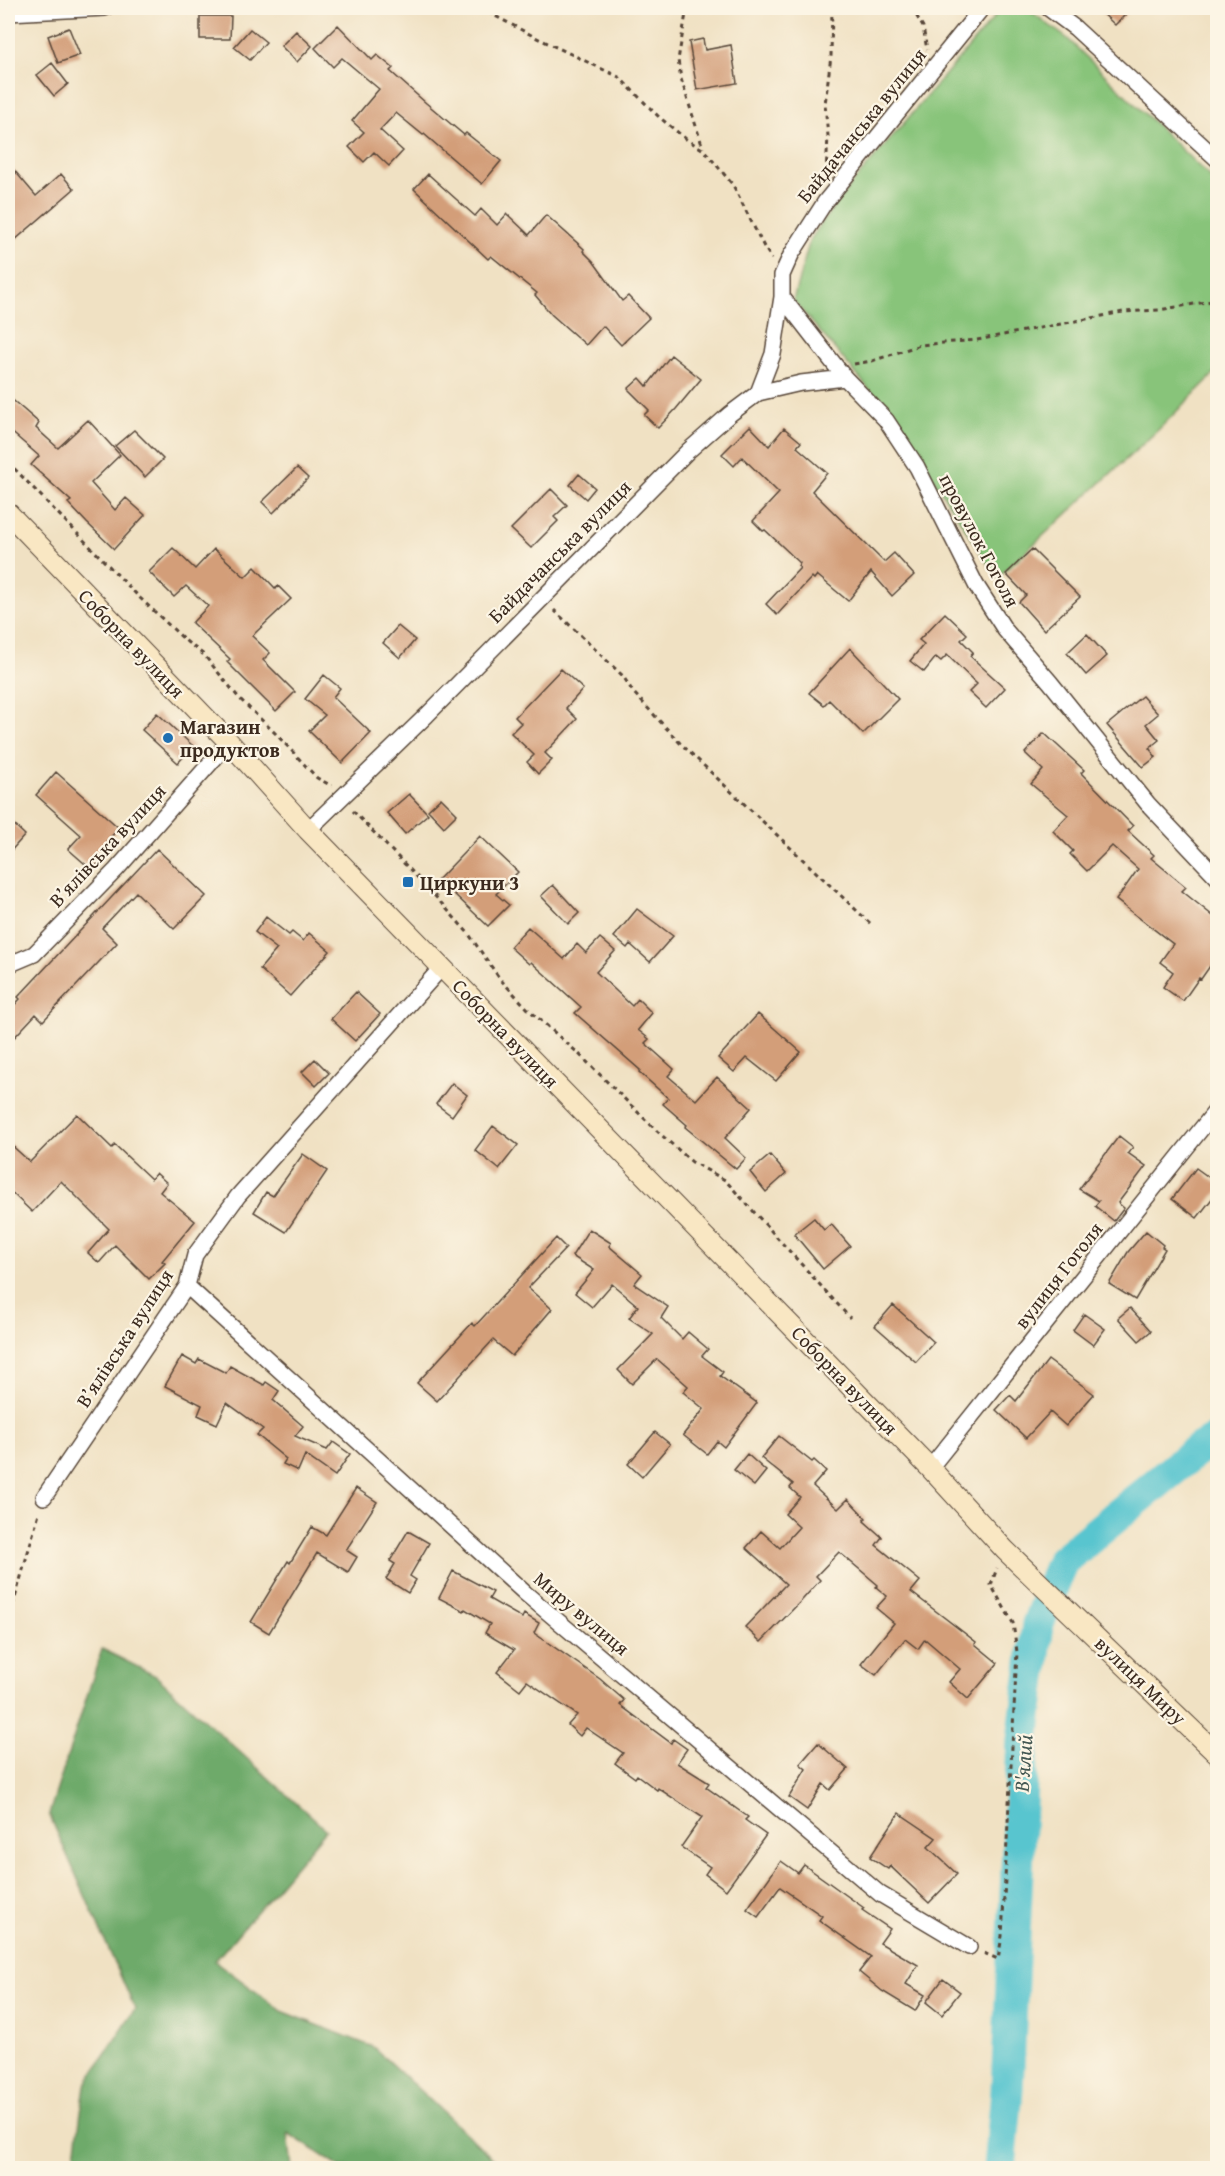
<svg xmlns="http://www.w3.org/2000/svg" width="1225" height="2176" font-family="'Gentium Book Plus',serif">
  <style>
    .green { fill: #88c47a; stroke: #62774c; stroke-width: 1.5 }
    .forest { fill: #6eaa6a; stroke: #546a44; stroke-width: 1.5 }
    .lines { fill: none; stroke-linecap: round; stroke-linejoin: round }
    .river { stroke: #58c5cf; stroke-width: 33 }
    .building { fill: #d39e79 }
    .street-casing { stroke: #564537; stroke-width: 18 }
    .secondary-casing { stroke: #564537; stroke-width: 22 }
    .path { stroke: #564537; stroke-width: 3; stroke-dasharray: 4.5 4.5; stroke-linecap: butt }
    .street { stroke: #fff; stroke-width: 15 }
    .secondary { stroke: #f9e7c3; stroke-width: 20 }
    .poi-dot { fill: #1f6fb2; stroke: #fcf5e5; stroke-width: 2 }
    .labels { text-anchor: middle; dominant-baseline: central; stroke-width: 4.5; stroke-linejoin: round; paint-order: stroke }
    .street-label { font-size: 20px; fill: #3b2a1e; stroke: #fcf5e5 }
    .poi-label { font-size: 20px; font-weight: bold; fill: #3b2a1e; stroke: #fcf5e5; text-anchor: start }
    .water-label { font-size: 21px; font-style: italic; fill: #445853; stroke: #fcf5e5 }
  </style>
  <rect width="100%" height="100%" fill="#fcf5e5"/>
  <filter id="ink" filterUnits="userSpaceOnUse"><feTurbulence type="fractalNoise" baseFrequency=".0167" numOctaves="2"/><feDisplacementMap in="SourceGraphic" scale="12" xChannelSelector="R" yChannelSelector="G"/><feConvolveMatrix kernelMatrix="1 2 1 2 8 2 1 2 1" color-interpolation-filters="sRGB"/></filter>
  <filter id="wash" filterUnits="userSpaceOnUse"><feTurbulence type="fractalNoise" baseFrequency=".008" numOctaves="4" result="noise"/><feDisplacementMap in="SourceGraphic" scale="24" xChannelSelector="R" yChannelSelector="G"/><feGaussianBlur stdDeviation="1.35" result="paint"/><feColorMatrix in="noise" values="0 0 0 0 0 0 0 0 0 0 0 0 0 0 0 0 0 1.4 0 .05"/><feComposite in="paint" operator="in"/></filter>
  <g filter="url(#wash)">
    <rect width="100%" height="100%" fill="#f0e1c3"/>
    <path class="green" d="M1002,8H1026L1068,39L1217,184V371L1158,430L997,578L931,476L874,395L793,300L810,240L835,204Z"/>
    <path class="forest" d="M102,1649L156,1676L326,1830L215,1961L282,2011L373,2047L503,2168H341L288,2133L292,2168H73L85,2085L135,2009L49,1814Z"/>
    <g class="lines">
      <path class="river" d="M1000,2168L1007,2090L1023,1740L1038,1624L1062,1561L1197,1450L1218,1438"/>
    </g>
    <g id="blocks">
      <path class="building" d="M1097,8H1132L1115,25Z
        M200,16H231L230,39H200Z
        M338,25L372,60L377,55L393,68L390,71L426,103L464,135L466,133L501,161L482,184L424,134L423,135L396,113L380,130L403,151L389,166L374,152L364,162L349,147L364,132L352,121L379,89L342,58L333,67L315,48Z
        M69,28L80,55L58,63L48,36Z
        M250,29L266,42L250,60L234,47Z
        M296,31L312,46L297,62L281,46Z
        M703,39L705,50L731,45L737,83L697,90L689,42Z
        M52,63L68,84L54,96L37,75Z
        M8,163L36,196L61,174L74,189L8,246Z
        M428,174L475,216L481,209L497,225L507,214L529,235L546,215L584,249L583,251L593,261L622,301L628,296L649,318L621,345L603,326L586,345L552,315L535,295L537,293L491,256L488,259L414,189Z
        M671,355L701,379L676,409L658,428L644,415L649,410L628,389L640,378L647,386Z
        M8,396L39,423L36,428L58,448L88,420L120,455L91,483L115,510L126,498L145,515L114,549L87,523L68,503L71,501L31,465L39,456L8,429Z
        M750,426L769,446L784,428L801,442L797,447L827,473L812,491L884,562L894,553L914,575L892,596L871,572L848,601L817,575L814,579L812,577L777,615L766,604L800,568L798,566L800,563L765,530L763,531L753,521L779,493L742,457L734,466L722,454Z
        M134,430L163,459L145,477L115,446Z
        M297,468L308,478L273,513L262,502Z
        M579,474L595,488L586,499L570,485Z
        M551,489L567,505L554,517L558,521L531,548L511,529Z
        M173,548L195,569L214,549L245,577L255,567L276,589L278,586L291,599L252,636L270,653L263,660L295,692L276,711L227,662L230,659L192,623L208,606L186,586L174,597L149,572Z
        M1032,549L1080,597L1044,630L1019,602L1026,595L1006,574Z
        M945,613L967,634L961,640L973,652L970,656L1005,688L986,708L969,692L977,684L947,655L941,661L936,657L924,672L910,661L924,644L919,640Z
        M398,626L415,640L400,658L383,643Z
        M1087,634L1107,656L1086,675L1067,653Z
        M850,648L898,699L863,734L829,700L824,705L809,693Z
        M561,669L583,689L566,708L577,719L545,753L552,760L538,774L527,762L534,755L511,733L521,723L515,717Z
        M324,675L340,688L333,697L371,733L342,763L309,731L325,715L305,699Z
        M1142,696L1158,714L1146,724L1159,740L1149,748L1156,757L1143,767L1107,725Z
        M157,713L193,746L178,763L142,730Z
        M1044,733L1084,770L1081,773L1133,826L1128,831L1154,855L1151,858L1186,887L1182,891L1218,920V972L1210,966L1201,979L1199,978L1183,1001L1163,987L1173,972L1160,962L1173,944L1116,900L1138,869L1112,846L1087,871L1070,854L1073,851L1053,831L1068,815L1031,784L1043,770L1025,753Z
        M56,772L119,828L107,841L113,847L92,870L68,849L81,835L36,795Z
        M409,794L428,814L405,834L387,813Z
        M441,798L457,814L444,827L428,810Z
        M8,819L25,835L8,854Z
        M480,836L518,872L496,894L509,905L488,926L452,892L450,894L437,881Z
        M157,849L206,896L174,929L136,892L102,928L117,943L43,1021L36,1014L8,1044V1012L20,999L18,997Z
        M553,885L579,913L568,924L541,896Z
        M637,909L673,936L650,962L630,944L627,948L614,937Z
        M266,917L289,935L292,932L303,941L309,933L330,951L290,996L260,969L277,949L255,932Z
        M528,927L564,959L577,944L586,953L600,938L615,951L596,972L632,1006L638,999L652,1013L638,1030L649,1039L645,1043L674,1069L668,1076L696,1100L717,1077L751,1108L725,1138L746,1158L736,1169L685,1127L687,1125L663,1104L668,1098L639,1072L640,1070L575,1013L581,1007L531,962L529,964L510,947Z
        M356,992L380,1014L355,1041L331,1019Z
        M758,1014L801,1052L776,1081L747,1058L734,1072L718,1058Z
        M315,1059L329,1073L316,1086L302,1072Z
        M452,1083L467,1095L452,1116L436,1104Z
        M77,1114L112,1148L115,1145L151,1179L156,1173L167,1183L160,1192L195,1221L162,1261L165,1263L149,1279L115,1245L99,1263L88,1253L109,1229L61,1181L32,1212L8,1189V1142L30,1162Z
        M493,1126L518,1145L499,1169L475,1150Z
        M1119,1136L1133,1147L1128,1153L1146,1166L1118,1203L1124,1208L1114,1221L1095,1206L1099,1201L1079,1189Z
        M303,1154L327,1171L286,1232L254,1212L266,1192L273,1196Z
        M770,1155L786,1174L766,1192L750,1172Z
        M1196,1168L1218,1184V1191L1197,1218L1172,1199Z
        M814,1218L824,1230L831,1224L850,1246L823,1269L794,1234Z
        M589,1229L611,1243L609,1246L642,1274L634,1284L668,1307L661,1318L682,1339L688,1332L708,1349L702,1356L723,1372L720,1376L757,1403L724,1447L717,1441L707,1454L683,1435L704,1409L683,1392L688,1386L657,1359L632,1384L618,1370L653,1334L629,1318L638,1306L612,1284L592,1307L575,1293L594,1270L572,1256Z
        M1146,1231L1163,1245L1162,1247L1165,1249L1135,1300L1109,1284L1128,1252Z
        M556,1238L566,1248L528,1288L552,1309L512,1356L493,1340L437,1401L417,1383L472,1323L475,1326Z
        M893,1305L934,1342L916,1362L875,1326Z
        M1130,1308L1151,1331L1139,1341L1118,1318Z
        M1084,1314L1105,1329L1093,1345L1073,1330Z
        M182,1356L196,1364L199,1359L226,1373L230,1366L264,1385L266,1382L279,1391L273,1400L303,1426L295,1436L327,1450L333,1442L350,1454L335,1476L305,1455L298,1471L283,1464L286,1459L257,1435L263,1429L227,1403L217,1424L198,1415L202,1405L165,1386Z
        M1048,1360L1094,1394L1066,1426L1050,1412L1026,1438L996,1410L1010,1395L1016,1401Z
        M655,1432L670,1444L642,1477L628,1464Z
        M779,1436L812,1462L814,1460L826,1471L813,1486L838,1509L848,1499L866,1518L864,1521L882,1537L876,1545L920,1581L911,1592L976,1642L975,1644L998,1663L968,1699L949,1682L960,1669L925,1639L918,1649L905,1639L876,1675L861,1664L894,1623L876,1608L887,1596L876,1587L878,1585L839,1552L816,1576L820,1580L803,1599L761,1642L745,1627L786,1584L746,1548L761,1531L780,1548L799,1527L785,1514L800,1497L790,1488L793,1484L761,1458Z
        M747,1454L766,1471L754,1486L734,1470Z
        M356,1488L377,1502L346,1550L357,1557L348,1572L317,1553L269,1633L251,1622L288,1561L290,1563L312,1527L326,1535Z
        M408,1531L429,1543L410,1576L416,1580L408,1593L386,1579L395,1564L390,1561Z
        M453,1571L493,1592L489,1599L522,1618L524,1614L539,1623L534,1633L600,1679L624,1700L620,1705L671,1743L673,1739L687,1749L677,1763L709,1783L706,1787L748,1817L745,1820L766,1835L726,1890L705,1874L710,1867L681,1847L702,1817L658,1788L657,1790L637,1775L635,1778L615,1763L623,1753L586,1728L580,1736L568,1725L577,1715L527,1681L520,1690L497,1672L514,1650L485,1633L490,1624L465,1609L464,1611L439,1598Z
        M818,1743L848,1769L830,1790L823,1784L807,1810L789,1797L806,1769L800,1764Z
        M899,1813L936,1838L928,1847L957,1874L929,1903L890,1866L888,1869L870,1857Z
        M781,1861L798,1873L804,1865L864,1908L862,1910L890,1929L880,1943L918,1965L906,1984L925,1995L915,2011L882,1991L859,1972L871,1957L819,1920L822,1916L780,1887L758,1917L747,1909Z
        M943,1979L960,1992L942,2015L926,2002Z"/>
    </g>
  </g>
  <g filter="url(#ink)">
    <use href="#blocks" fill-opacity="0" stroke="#564537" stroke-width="1.5"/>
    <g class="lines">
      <g class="street-casing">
        <path id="street" d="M1048,8L1075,28L1218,160
          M8,13L105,8
          M782,297L845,378L886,420L917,467L976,585L1005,630L1050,682L1148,804L1218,878
          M758,393L801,383L845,378
          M308,830L427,715L688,451L730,414L758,393L773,354L782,297V275L791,255L825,202L982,8
          M8,965L34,954L116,870L229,742
          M187,1286L525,1593L880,1894L969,1947
          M930,1468L1218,1108
          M44,1497L187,1286L195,1255L238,1196L442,967"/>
      </g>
      <g class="secondary-casing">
        <path id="secondary" d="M8,513L229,742L308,830L930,1468L1005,1550L1218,1755"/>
      </g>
      <path class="path" d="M480,8L535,37L619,77L659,117L686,139L704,150L733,185L764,247L772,259
        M687,8L678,60L681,79L703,148
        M912,8L923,27L927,50
        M826,173L828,136L825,104L831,56L832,8
        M854,364L872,361L920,345L977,340L1123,312L1159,310L1218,300
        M8,462L140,598L187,642L204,655L239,698L276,734L317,778L332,786
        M554,610L623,676L633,692L680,743L873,926
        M353,811L426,886L468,933L500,979L529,1010L579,1054L657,1131L692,1162L725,1180L850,1318
        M8,1623L39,1513
        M984,1953L998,1959L1002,1936L1017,1652L1013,1623L991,1585L997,1568"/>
      <use href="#street" class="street"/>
      <use href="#secondary" class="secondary"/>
    </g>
  </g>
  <g class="poi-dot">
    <circle cx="168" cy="738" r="6"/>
    <rect x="402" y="876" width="12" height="12" rx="3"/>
  </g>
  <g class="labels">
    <g class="street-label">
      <text transform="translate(861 125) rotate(-51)">Байдачанська вулиця</text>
      <text transform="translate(980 540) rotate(62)">провулок Гоголя</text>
      <text transform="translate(559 551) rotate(-45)">Байдачанська вулиця</text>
      <text transform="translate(132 643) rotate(46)">Соборна вулиця</text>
      <text transform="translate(107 845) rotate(-47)">В’ялівська вулиця</text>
      <text transform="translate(506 1033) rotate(46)">Соборна вулиця</text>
      <text transform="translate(1058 1275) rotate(-52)">вулиця Гоголя</text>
      <text transform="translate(124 1338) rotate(-57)">В’ялівська вулиця</text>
      <text transform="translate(845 1380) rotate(46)">Соборна вулиця</text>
      <text transform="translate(582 1613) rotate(40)">Миру вулиця</text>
      <text transform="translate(1141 1680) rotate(44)">вулиця Миру</text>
    </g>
    <g class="poi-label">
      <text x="180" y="726">Магазин<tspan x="180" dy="23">продуктов</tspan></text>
      <text x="420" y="882">Циркуни 3</text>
    </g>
    <g class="water-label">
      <text transform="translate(1023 1763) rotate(-86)">В'ялий</text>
    </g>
  </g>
  <rect width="1225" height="2176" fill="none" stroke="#fcf5e5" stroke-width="30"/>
</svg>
